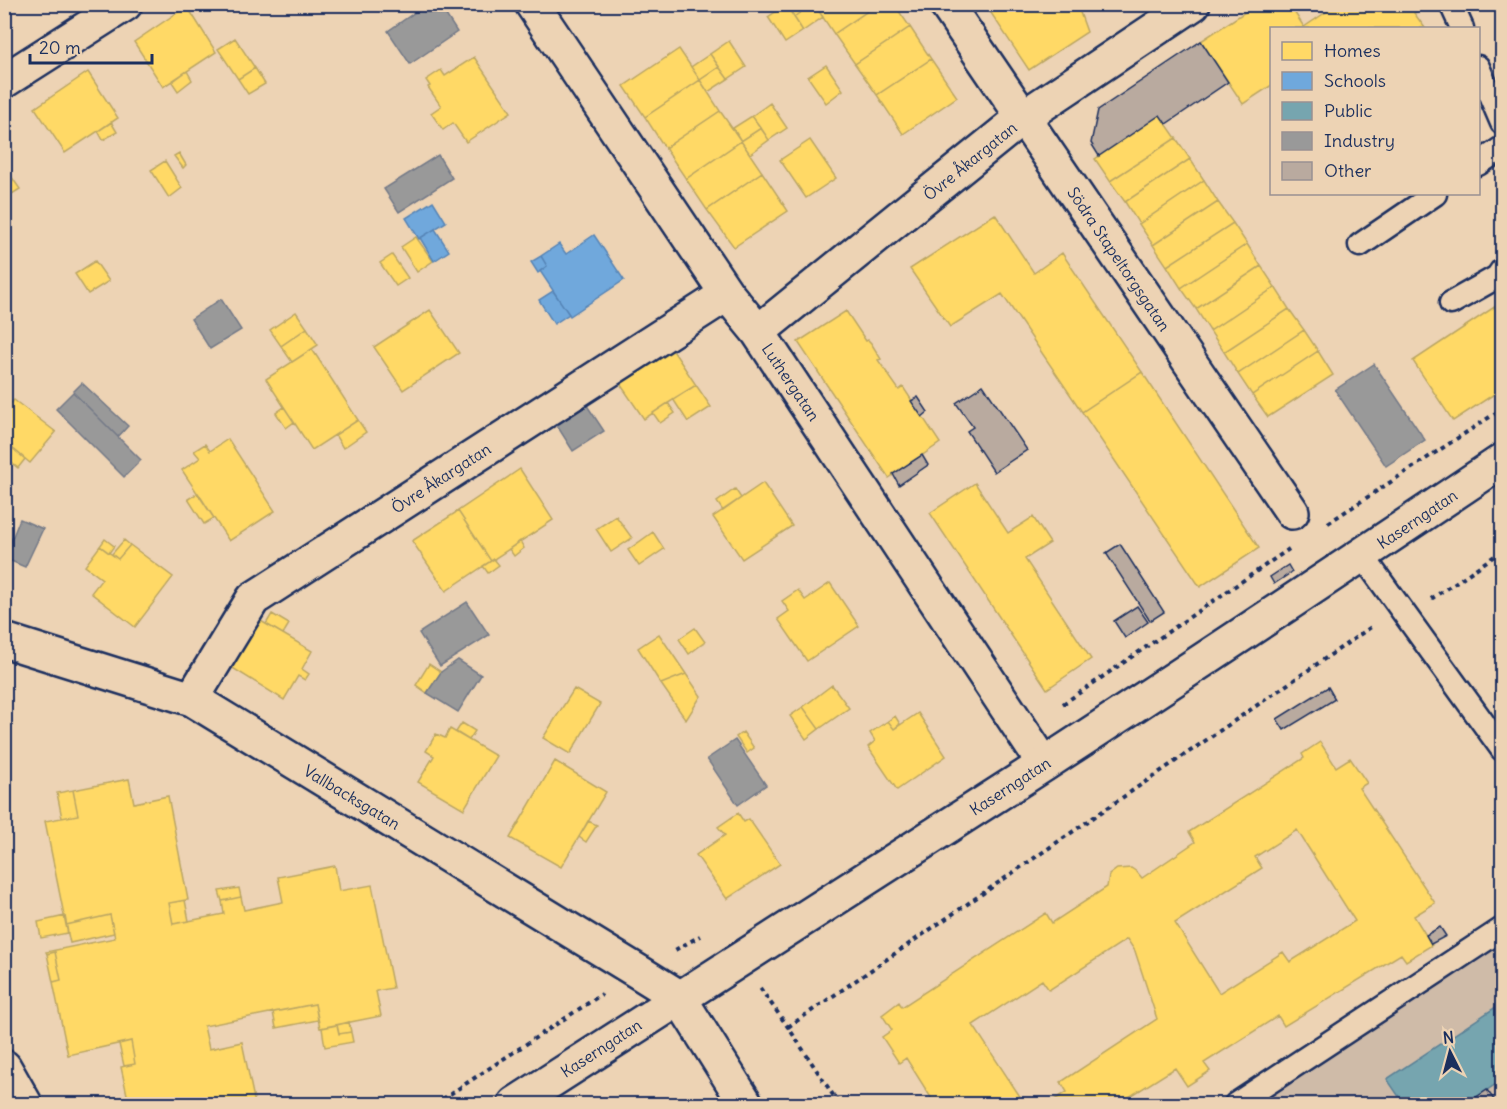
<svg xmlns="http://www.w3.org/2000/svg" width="1507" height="1109" font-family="Delius,sans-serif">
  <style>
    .green { fill: #cfbba8; stroke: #757583; stroke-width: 1.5 }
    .homes { fill: #ffd966; stroke: #bba664; stroke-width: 1.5; fill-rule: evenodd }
    .schools { fill: #6fa8dc; stroke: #5684b6; stroke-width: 1.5 }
    .public { fill: #76a5af; stroke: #5b8297; stroke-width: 1.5 }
    .industry { fill: #999; stroke: #737987; stroke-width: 1.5 }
    .building { fill: #b9aa9f; stroke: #1b2f5e; stroke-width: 1.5 }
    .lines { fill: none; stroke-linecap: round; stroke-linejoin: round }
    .lane-casing { stroke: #1b2f5e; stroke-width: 27 }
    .street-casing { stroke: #1b2f5e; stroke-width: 38 }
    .secondary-casing { stroke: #1b2f5e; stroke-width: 38 }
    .path { stroke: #1b2f5e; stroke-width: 4; stroke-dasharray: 4.5 4.5; stroke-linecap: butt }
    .lane { stroke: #edd3b4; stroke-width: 22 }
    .street { stroke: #edd3b4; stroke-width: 33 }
    .secondary { stroke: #edd3b4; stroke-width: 33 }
    .labels { text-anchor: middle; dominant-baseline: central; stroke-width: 6; stroke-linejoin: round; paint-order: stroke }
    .street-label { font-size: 16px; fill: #1b2f5e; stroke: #edd3b4 }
  </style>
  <rect width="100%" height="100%" fill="#edd3b4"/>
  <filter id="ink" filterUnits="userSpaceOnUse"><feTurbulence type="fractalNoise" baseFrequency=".0167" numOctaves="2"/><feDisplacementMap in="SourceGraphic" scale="12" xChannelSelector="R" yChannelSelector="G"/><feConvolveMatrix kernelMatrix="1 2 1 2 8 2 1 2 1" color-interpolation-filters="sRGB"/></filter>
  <g filter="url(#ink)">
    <path class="green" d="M1502,932V1104H1257Z"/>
    <path class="homes" d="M787,4H812L794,17Z
      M812,4H814L823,17L803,31L794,17Z
      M814,4H878L834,34Z
      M878,4H894L910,27L855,64L834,34Z
      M985,4H1077L1087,32L1029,70Z
      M1257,4H1289L1304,27L1338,4H1420L1422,8L1414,13L1425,28H1272V85L1243,104L1201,41Z
      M786,5L803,31L785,43L768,17Z
      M187,6L216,52L163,87L134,42Z
      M910,27L931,59L877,95L855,64Z
      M235,38L255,68L238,79L218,49Z
      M729,41L746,67L728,79L710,54Z
      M679,49L700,80L645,117L624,86Z
      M710,54L719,67L700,80L691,67Z
      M474,57L511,112L466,142L453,123L443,130L431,113L441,106L428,87L430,86L426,80L441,70L445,76Z
      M931,59L957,97L903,134L877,95Z
      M826,65L843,90L826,103L808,77Z
      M719,67L728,79L708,92L700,80Z
      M255,68L265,84L248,94L238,79Z
      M187,71L192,80L178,91L172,82Z
      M88,72L118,118L65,153L35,108Z
      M700,80L720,111L665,148L645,117Z
      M770,103L787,128L769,140L752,116Z
      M720,111L741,141L686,179L665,148Z
      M1160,115L1176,138L1110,181L1095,159Z
      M752,116L761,128L741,141L733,128Z
      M111,122L117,132L103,140L98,131Z
      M761,128L769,140L750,154L741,141Z
      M1176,138L1190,159L1125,202L1110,181Z
      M810,140L836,178L806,198L780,160Z
      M741,141L762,172L707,210L686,179Z
      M179,153L186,165L183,168L174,156Z
      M1190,159L1204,180L1139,224L1125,202Z
      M165,161L182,188L169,198L151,170Z
      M4,166L20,189L4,199Z
      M762,172L788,211L734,247L707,210Z
      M1204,180L1218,202L1153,245L1139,224Z
      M1218,202L1233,223L1167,266L1153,245Z
      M995,214L1034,273L1062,253L1142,372L1082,412L1002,294L950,327L910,269Z
      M1233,223L1247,244L1181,288L1167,266Z
      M416,237L433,261L417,272L401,247Z
      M1247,244L1261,266L1196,309L1181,288Z
      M392,255L408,278L396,286L380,263Z
      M95,261L109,281L88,294L75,274Z
      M1261,266L1275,287L1210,331L1196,309Z
      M1275,287L1289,309L1224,352L1210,331Z
      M1502,302V389L1453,421L1413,361Z
      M1289,309L1304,330L1238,374L1224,352Z
      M430,310L459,353L403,390L374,347Z
      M846,311L866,341L868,340L871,343L881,359L878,360L899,390L903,387L940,443L889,478L798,342Z
      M296,312L307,328L281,346L270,330Z
      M307,328L318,345L292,362L281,346Z
      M1304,330L1318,351L1252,395L1238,374Z
      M666,340L696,385L644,419L614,375Z
      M312,349L358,420L312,450L266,379Z
      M1318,351L1333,375L1268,417L1252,395Z
      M1142,372L1259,548L1200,587L1082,412Z
      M696,385L711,407L688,422L673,399Z
      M14,400L56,432L30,463L4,441V410Z
      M668,403L675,413L660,423L653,413Z
      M284,407L294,422L286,428L276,413Z
      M358,420L366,432L343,448L335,435Z
      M228,439L275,511L229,541L182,470L200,458L194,451L205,444L210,451Z
      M11,447L25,459L18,468L4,457Z
      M520,469L553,520L491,561L458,511Z
      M763,483L792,526L742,559L713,517Z
      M975,483L1008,533L1033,517L1050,543L1025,559L1091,659L1047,689L930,513Z
      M735,489L741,498L723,511L717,502Z
      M198,493L214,518L204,524L188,499Z
      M458,511L491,561L446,591L412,541Z
      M616,516L632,538L611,552L596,529Z
      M653,532L664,549L639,566L628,550Z
      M105,539L114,546L109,553L100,546Z
      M124,540L130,545L118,559L112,554Z
      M520,541L524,548L514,556L509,549Z
      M130,545L173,577L135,627L91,593L102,579L85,566L100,546L118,559Z
      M494,559L499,565L488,573L483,566Z
      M830,583L859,626L807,661L778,619L789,611L782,601L798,590L805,600Z
      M272,614L289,624L283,634L266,624Z
      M259,620L312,651L302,669L309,674L305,680L298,676L284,700L231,667Z
      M695,628L705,642L689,654L679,639Z
      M659,634L686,674L661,684L638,648Z
      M429,664L441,672L427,693L416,685Z
      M686,674L701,696L686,720L661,684Z
      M832,685L849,708L819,729L803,707Z
      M574,689L600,704L570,754L543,738Z
      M803,707L819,729L806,739L790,716Z
      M918,713L946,756L897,790L868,747L875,741L870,733L888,721L894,729Z
      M895,716L900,724L894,729L888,721Z
      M462,723L475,731L469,740L456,732Z
      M450,729L496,756L464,809L418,782L434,756L426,751L436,734L445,738Z
      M743,732L754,748L747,753L736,737Z
      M1320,742L1336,767L1350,758L1367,783L1359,788L1435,903L1414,916L1432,945L1406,961L1401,954L1284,1026L1278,1016L1204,1063L1210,1071L1187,1086L1175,1068L1121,1102L1122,1104H1048L1067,1092L1061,1082L1157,1019L1135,951L1127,939L1049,990L1042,980L973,1025L1025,1104H935L906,1058L899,1063L882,1037L892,1030L882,1015L899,1002L902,1007L1046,913L1052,923L1107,887L1109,875L1117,869L1131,868L1137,872L1142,878L1195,842L1189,832L1304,758L1302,754ZM1297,830L1355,921L1290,962L1283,952L1219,993L1175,923L1262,868L1255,857Z
      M555,761L606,792L561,867L510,838Z
      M129,779L134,803L168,796L188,900L169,903L173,924L224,914L222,901L241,897L244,910L283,902L278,877L335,866L339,891L372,885L393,988L376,991L381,1016L320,1028L315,1004L204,1026L209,1049L242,1042L255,1104H129L121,1067L135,1064L131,1041L68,1055L53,982L61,980L55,952L47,954L46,952L115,938L110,915L66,925L45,821L78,815L73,790Z
      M73,790L78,815L62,818L57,793Z
      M738,813L744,822L749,819L780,864L727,899L696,855L725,835L718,827Z
      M588,821L597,825L586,842L579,837Z
      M239,888L241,897L222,901L219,891Z
      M185,900L189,921L173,924L169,903Z
      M110,915L114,933L70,943L66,925Z
      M65,916L68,933L41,938L38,922Z
      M55,952L61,980L53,982L47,954Z
      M315,1004L318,1020L276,1028L273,1012Z
      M349,1022L351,1032L339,1034L337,1025Z
      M337,1025L339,1034L351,1032L353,1042L325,1047L322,1028Z
      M131,1041L135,1064L124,1066L119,1044Z"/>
    <path class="schools" d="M433,201L446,222L419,239L406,218Z
      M435,229L449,251L434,261L420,238Z
      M594,235L624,280L570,316L540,271L547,266L541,256L559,244L566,254Z
      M541,256L547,266L538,273L531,262Z
      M553,291L569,314L554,324L539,300Z"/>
    <path class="public" d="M1502,1003V1080L1466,1104H1404L1387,1079Z"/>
    <path class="industry" d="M427,4H439L457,32L410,64L388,31Z
      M438,155L452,178L399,212L384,189Z
      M221,299L241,330L210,349L191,319Z
      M1374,364L1425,440L1386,466L1335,390Z
      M82,383L128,426L118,437L73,392Z
      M73,392L141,460L124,477L56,409Z
      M584,401L604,431L573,451L554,421Z
      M20,519L43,529L25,567L4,558Z
      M467,602L489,635L440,666L419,633Z
      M458,660L481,675L458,712L427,693L441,672Z
      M735,740L766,785L738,805L707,759Z"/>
    <path class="building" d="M1201,41L1228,82L1166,124L1160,115L1099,156L1091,143L1098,110Z
      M983,385L1027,450L994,472L967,431L973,427L956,403Z
      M918,397L928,412L922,417L911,401Z
      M922,455L928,465L899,485L893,474Z
      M1120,544L1164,612L1150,621L1106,553Z
      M1288,565L1292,572L1274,584L1270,577Z
      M1137,606L1148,622L1125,638L1114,621Z
      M1328,687L1335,699L1284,730L1277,719Z
      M1440,927L1446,936L1431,944L1426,935Z
      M1487,1090L1497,1104H1466Z"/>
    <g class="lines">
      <g class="lane-casing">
        <path id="lane" d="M1451,4L1462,28
          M1478,67L1502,123
          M1478,164L1502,148
          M1360,245L1435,194
          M1451,303L1497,277L1502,270
          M1362,555L1502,749
          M1236,1104L1502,929"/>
      </g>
      <g class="street-casing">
        <path id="street" d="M532,4L727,294L758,332L1044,764
          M946,4L1292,512
          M4,81L125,4
          M758,332L1022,118L1193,4
          M4,640L192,699L637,971L679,997L746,1104
          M192,699L253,599L727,294
          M4,1067L25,1104"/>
      </g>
      <g class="secondary-casing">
        <path id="secondary" d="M515,1104C690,990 867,879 1043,765C1197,665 1350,563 1502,461"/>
      </g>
      <path class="path" d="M1328,523L1502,409
        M1431,599L1502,551
        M1063,704L1289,549
        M675,950L700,936
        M760,988L788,1027L839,1104
        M788,1027L1374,625
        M435,1104L602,994"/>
      <use href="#lane" class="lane"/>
      <use href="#street" class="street"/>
      <use href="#secondary" class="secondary"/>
    </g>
  </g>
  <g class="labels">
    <g class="street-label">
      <text transform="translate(970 161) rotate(-39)">Övre Åkargatan</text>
      <text transform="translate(1119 259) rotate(56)">Södra Stapeltorgsgatan</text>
      <text transform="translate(791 382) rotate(56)">Luthergatan</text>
      <text transform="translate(441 478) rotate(-33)">Övre Åkargatan</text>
      <text transform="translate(1417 519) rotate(-34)">Kaserngatan</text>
      <text transform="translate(1010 786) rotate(-33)">Kaserngatan</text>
      <text transform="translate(352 797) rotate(31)">Vallbacksgatan</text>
      <text transform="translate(601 1048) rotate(-33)">Kaserngatan</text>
    </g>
  </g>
  <rect width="1507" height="1109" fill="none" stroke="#edd3b4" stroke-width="24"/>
  <rect x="12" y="12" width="1483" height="1085" fill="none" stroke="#1b2f5e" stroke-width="2" filter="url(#ink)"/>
  <rect x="1270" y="27" width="210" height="168" fill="#edd3b4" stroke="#999192" stroke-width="1.5"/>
  <rect x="1282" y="42" width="30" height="18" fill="#ffd966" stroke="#999192" stroke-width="1.5"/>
  <text x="1324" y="57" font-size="18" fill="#1b2f5e">Homes</text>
  <rect x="1282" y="72" width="30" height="18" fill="#6fa8dc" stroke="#999192" stroke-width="1.5"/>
  <text x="1324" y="87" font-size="18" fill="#1b2f5e">Schools</text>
  <rect x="1282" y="102" width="30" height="18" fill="#76a5af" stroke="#999192" stroke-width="1.5"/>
  <text x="1324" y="117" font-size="18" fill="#1b2f5e">Public</text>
  <rect x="1282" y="132" width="30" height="18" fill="#999999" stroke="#999192" stroke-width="1.5"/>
  <text x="1324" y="147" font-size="18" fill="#1b2f5e">Industry</text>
  <rect x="1282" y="162" width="30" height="18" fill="#b9aa9f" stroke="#999192" stroke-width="1.5"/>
  <text x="1324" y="177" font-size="18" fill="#1b2f5e">Other</text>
  <g transform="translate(1450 1052) rotate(354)" stroke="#edd3b4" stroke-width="4.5" paint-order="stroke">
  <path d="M0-4.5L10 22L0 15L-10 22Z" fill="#1b2f5e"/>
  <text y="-9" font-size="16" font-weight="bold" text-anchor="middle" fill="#1b2f5e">N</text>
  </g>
  <path d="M30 54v9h122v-9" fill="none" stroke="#1b2f5e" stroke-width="3"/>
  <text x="39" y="54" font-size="18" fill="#1b2f5e" stroke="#edd3b4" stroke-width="4.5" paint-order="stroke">20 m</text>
</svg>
